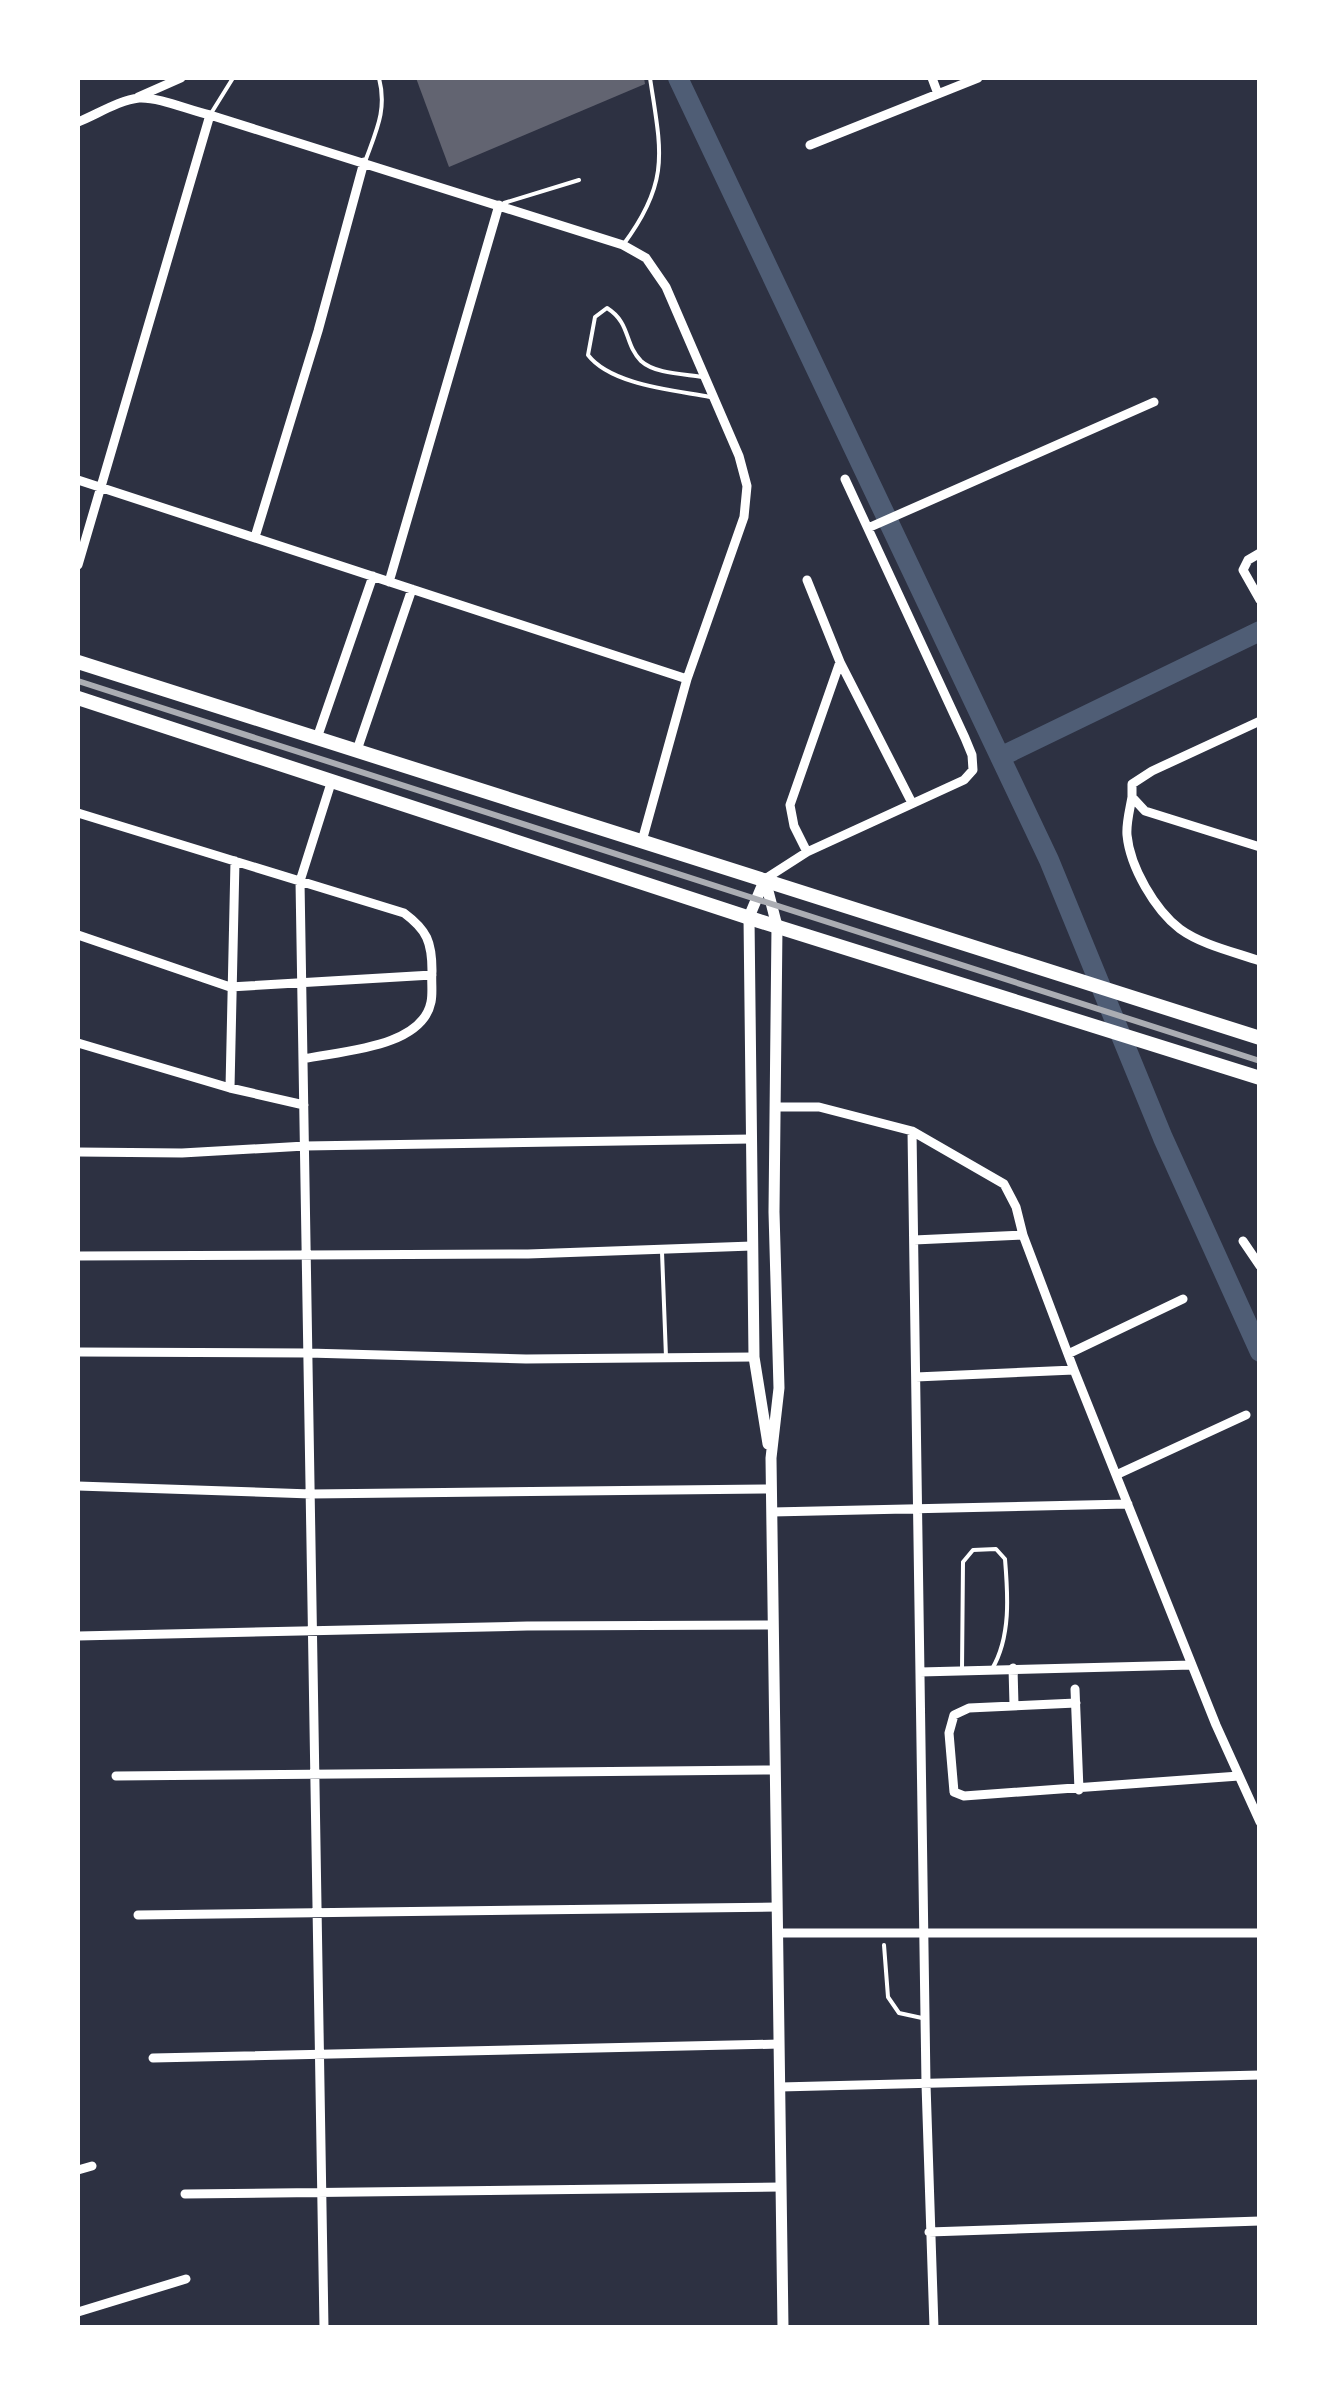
<svg xmlns="http://www.w3.org/2000/svg" width="1337" height="2405" font-family="Ubuntu,sans-serif">
  <style>
    .lines { fill: none; stroke-linecap: round; stroke-linejoin: round }
    .canal { stroke: #4f5d75; stroke-width: 20 }
    .building { fill: #626471 }
    .service { stroke: #fff; stroke-width: 4 }
    .minor { stroke: #fff; stroke-width: 9 }
    .tertiary { stroke: #fff; stroke-width: 11 }
    .primary { stroke: #fff; stroke-width: 14 }
    .rail { stroke: #abadb3; stroke-width: 6 }
  </style>
  <rect width="100%" height="100%" fill="#2d3142"/>
  <g class="lines">
    <path class="canal" d="M678,78L1049,860L1163,1138L1260,1352
      M1000,757L1260,631"/>
  </g>
  <path class="building" d="M416,78H644L645,84L449,167Z"/>
  <g class="lines">
    <path class="service" d="M210,115L233,78
      M366,159C377,129 387,109 379,78
      M504,203L579,180
      M623,245C671,181 661,151 650,78
      M703,377C685,374 655,374 641,361C624,344 631,323 607,308L595,317L588,355C611,385 674,390 710,397
      M662,1252L666,1357
      M962,1669L963,1562L973,1550L996,1549L1005,1559C1008,1595 1011,1637 992,1669
      M884,1945L888,1997L899,2013L922,2018"/>
    <path class="minor" d="M932,78L938,94
      M138,97L181,78
      M78,122C96,115 119,100 139,98C160,97 188,110 210,115L623,245L646,258L666,287L739,456L747,486L744,517L687,679L642,841
      M810,145L978,78
      M78,480L687,679
      M868,528L1154,402
      M255,537L318,331L364,162
      M1260,553L1248,560L1243,570L1260,600
      M78,565L210,115
      M807,580L840,662
      M389,582L499,205
      M1260,721L1152,771L1132,784V797L1145,811L1260,847
      M317,738L373,576
      M357,750L412,589
      M1132,797C1130,809 1126,823 1127,835C1130,867 1155,910 1180,929C1202,945 1234,952 1260,961
      M78,813L404,913C427,930 432,942 432,971C431,981 433,993 431,1002C422,1048 340,1051 303,1059
      M807,852L794,826L790,805L840,662L912,803
      M765,879L807,852L964,780L973,770L972,755L965,738L845,479
      M78,935L230,987L432,975
      M78,1043L230,1088L304,1105
      M230,1088L235,861
      M775,1107H819L912,1131L1004,1184L1016,1207L1023,1235L1074,1370L1216,1725L1260,1822
      M912,1131L926,2084L934,2328
      M78,1152L182,1153L305,1146L751,1139
      M914,1240L1023,1235
      M1243,1241L1260,1266
      M78,1256L528,1254L752,1246
      M78,1352L308,1353L526,1359L754,1357
      M1068,1354L1183,1299
      M916,1377L1074,1370
      M1116,1475L1246,1415
      M78,1486L311,1494L771,1489
      M772,1512L1128,1504
      M78,1636L527,1626L773,1625
      M1013,1668L1014,1705
      M920,1672L1192,1665
      M1075,1689L1079,1790
      M1076,1703L969,1708L954,1715L949,1733L954,1792L964,1796L1239,1776
      M116,1776L775,1770
      M138,1915L777,1907
      M778,1933H1260
      M153,2058L779,2044
      M780,2087L1260,2075
      M78,2170L92,2166
      M185,2194L781,2187
      M929,2232L1260,2221
      M78,2312L186,2279
      M324,2328L300,881L332,780"/>
    <path class="tertiary" d="M765,879L777,926L774,1212L779,1388L771,1458L783,2328
      M765,879L749,917L754,1357L768,1444"/>
    <path class="primary" d="M78,662L1260,1038
      M78,698L759,921L1260,1078"/>
    <path class="rail" d="M78,681L1260,1061"/>
  </g>
  <rect width="1337" height="2405" fill="none" stroke="#ffffff" stroke-width="160"/>
</svg>
